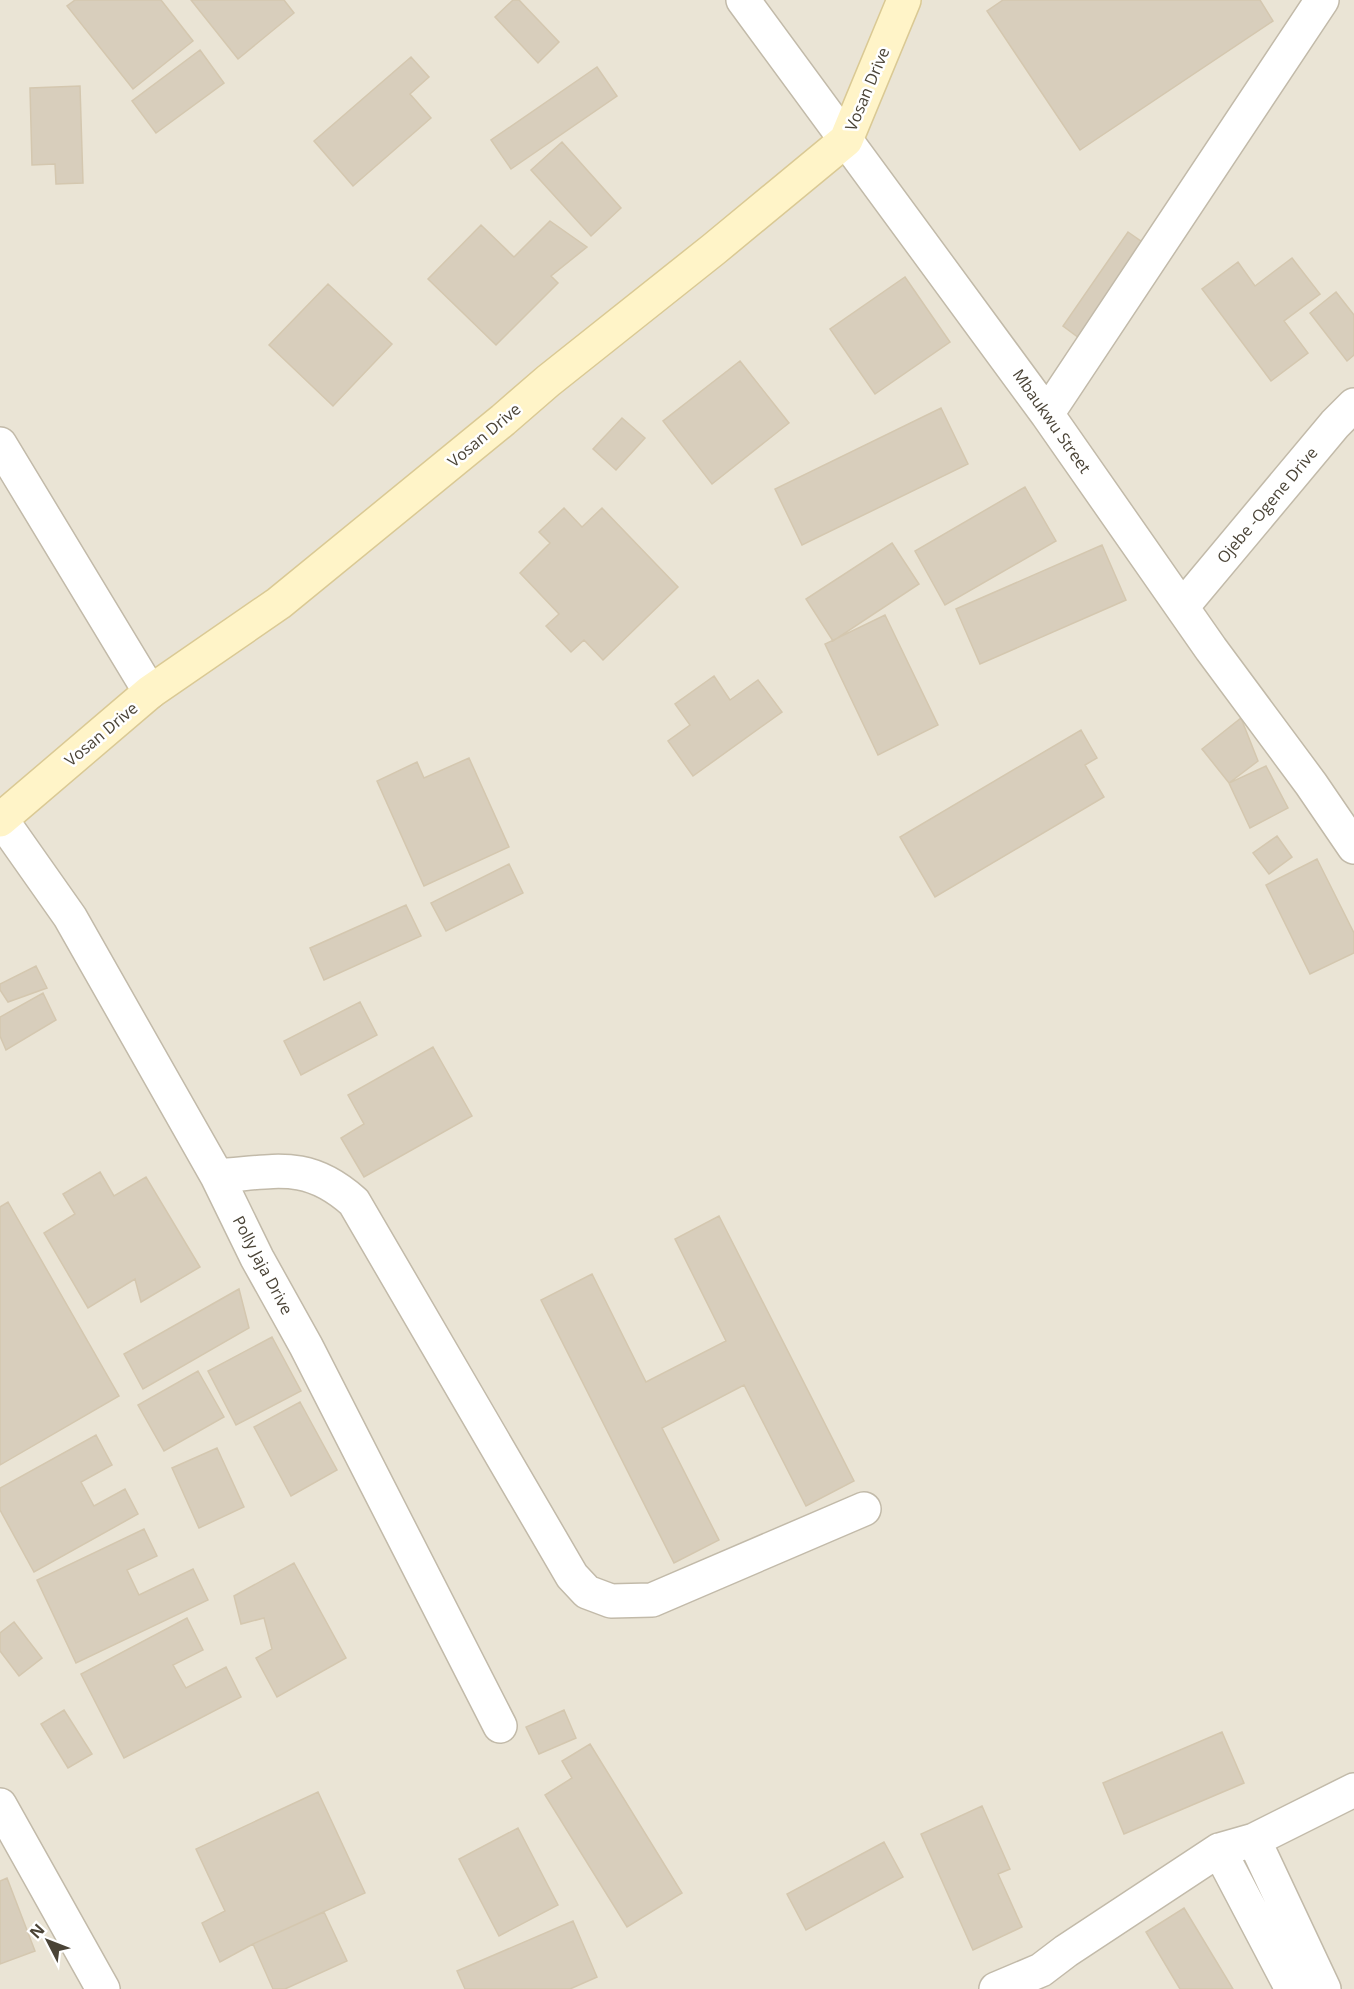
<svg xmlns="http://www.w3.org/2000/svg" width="1354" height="1989" font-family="'Open Sans',sans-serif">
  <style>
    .residential { fill: #eae4d5 }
    .building { fill: #d8cebc; stroke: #d4c7af; stroke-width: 1.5 }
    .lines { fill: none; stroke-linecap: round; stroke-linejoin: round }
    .street-casing { stroke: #c2baa9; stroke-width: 36 }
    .secondary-casing { stroke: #dac994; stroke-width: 36 }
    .street { stroke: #fff; stroke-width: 33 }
    .secondary { stroke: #fff4c8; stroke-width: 33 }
    .labels { text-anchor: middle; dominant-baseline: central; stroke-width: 5; stroke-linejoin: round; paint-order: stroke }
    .street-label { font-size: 16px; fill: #4a4336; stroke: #fff }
  </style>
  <rect width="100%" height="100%" fill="#f5f2e8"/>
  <path class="residential" d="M0,0H1354V1989H0Z"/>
  <path class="building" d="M75,0H161L193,41L133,89L67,6Z
    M191,0H284L294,13L238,59Z
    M513,0H519L559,42L538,63L495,17Z
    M1003,0H1260L1273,21L1080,150L987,11Z
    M200,50L224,83L156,133L132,101Z
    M411,57L429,77L410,94L431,118L353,186L314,141Z
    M597,67L617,96L511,169L491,140Z
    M80,86L83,183L56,184L55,164L32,165L30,88Z
    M562,142L621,208L591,236L531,170Z
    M550,221L587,247L551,276L558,283L496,345L428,279L481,225L514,257Z
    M1128,232L1148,246L1083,341L1063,326Z
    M1292,258L1320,294L1284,321L1308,353L1271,381L1202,289L1238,262L1255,286Z
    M905,277L950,342L875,394L830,329Z
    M328,284L392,344L333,406L269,345Z
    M1336,292L1354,315V355L1347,361L1310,313Z
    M740,361L789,423L712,484L663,421Z
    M941,408L968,464L802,545L775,489Z
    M622,418L645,438L616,470L593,449Z
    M1025,487L1056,541L945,605L915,551Z
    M564,508L582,527L602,508L678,587L603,660L584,640L571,652L546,626L559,614L520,573L550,543L539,532Z
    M892,543L919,584L833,641L806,599Z
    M1102,545L1126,600L980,664L956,609Z
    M885,615L938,725L878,755L825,644Z
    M714,676L730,700L758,680L782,712L693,776L668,741L690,725L675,704Z
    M1241,718L1258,761L1229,783L1202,749Z
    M1081,730L1097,758L1085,765L1104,797L935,897L900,837Z
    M469,758L509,847L424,886L377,781L417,762L424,778Z
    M1266,766L1288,808L1250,828L1229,783Z
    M1277,836L1292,857L1269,874L1253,853Z
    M1317,859L1354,933V953L1310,974L1266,885Z
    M509,864L523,893L446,931L431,903Z
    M406,905L421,936L324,980L310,948Z
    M36,966L47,988L8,1002L0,990V984Z
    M43,993L56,1020L6,1050L0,1036V1017Z
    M360,1002L377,1035L301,1075L284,1041Z
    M433,1047L472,1116L364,1177L341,1138L364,1124L348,1095Z
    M100,1172L114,1196L146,1177L200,1267L141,1302L135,1279L88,1308L44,1233L75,1214L63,1194Z
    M8,1202L119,1396L0,1465V1207Z
    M719,1216L854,1481L806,1506L744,1385L662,1428L719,1540L674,1563L541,1300L592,1274L646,1382L726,1341L675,1239Z
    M239,1289L249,1328L143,1389L124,1354Z
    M272,1337L301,1391L236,1425L208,1371Z
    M198,1371L224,1417L164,1451L138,1405Z
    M300,1402L337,1470L291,1496L254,1427Z
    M96,1435L112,1465L81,1482L94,1506L125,1489L138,1514L34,1572L0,1510V1488Z
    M217,1448L244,1507L199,1528L172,1468Z
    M144,1529L157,1556L127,1570L139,1595L193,1569L208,1600L76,1663L37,1580Z
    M294,1563L346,1658L277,1697L256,1658L272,1649L264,1618L241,1624L234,1596Z
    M187,1618L203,1650L173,1665L186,1688L226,1667L241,1697L124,1758L81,1674Z
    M14,1622L42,1658L19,1676L0,1651V1633Z
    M64,1710L92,1754L68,1768L41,1724Z
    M564,1710L576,1738L539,1754L526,1727Z
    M1222,1732L1244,1783L1124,1834L1103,1783Z
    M590,1744L682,1893L627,1927L545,1795L572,1778L562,1761Z
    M318,1792L365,1893L253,1944L220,1962L202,1923L225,1911L196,1849Z
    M982,1806L1010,1869L998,1874L1022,1927L973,1950L921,1834Z
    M518,1828L558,1905L499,1936L459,1859Z
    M884,1842L903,1877L806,1930L787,1894Z
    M7,1878L35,1951L0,1964V1881Z
    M1184,1908L1233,1989H1180L1146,1932Z
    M324,1912L347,1961L285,1989H273L253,1944Z
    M573,1921L597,1977L570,1989H465L457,1971Z"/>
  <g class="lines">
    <g class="street-casing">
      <path id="street" d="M743,0L1047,414L1211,649L1311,784L1354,847
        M1047,414L1322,0
        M0,444L150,692
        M1183,606L1335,424L1354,405
        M1,819L70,917L217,1176L257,1258L306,1346L500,1726
        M217,1176C275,1172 307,1160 354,1202L572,1576L587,1592L611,1601L652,1600L864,1509
        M0,1805L103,1989
        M1254,1840L1324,1989
        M1219,1850L1292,1989
        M996,1989L1041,1970L1066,1951L1219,1850L1254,1840L1354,1790"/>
    </g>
    <g class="secondary-casing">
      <path id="secondary" d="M0,820L150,692L279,603L503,420L548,381L714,249L846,140L904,0"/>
    </g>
    <use href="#street" class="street"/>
    <use href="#secondary" class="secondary"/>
  </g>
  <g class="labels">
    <g class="street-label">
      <text transform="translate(867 89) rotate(-67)">Vosan Drive</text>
      <text transform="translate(1052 421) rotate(55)">Mbaukwu Street</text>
      <text transform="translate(484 435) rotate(-40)">Vosan Drive</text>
      <text transform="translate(1267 505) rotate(-50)">Ojebe -Ogene Drive</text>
      <text transform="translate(101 734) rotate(-40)">Vosan Drive</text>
      <text transform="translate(263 1265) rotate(62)">Polly Jaja Drive</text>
    </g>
  </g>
  <g transform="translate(48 1941) rotate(312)" stroke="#ffffff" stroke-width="4.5" paint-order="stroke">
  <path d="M0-4.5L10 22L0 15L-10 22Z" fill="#4a4336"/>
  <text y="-9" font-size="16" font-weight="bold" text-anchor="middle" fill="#4a4336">N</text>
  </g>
</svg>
